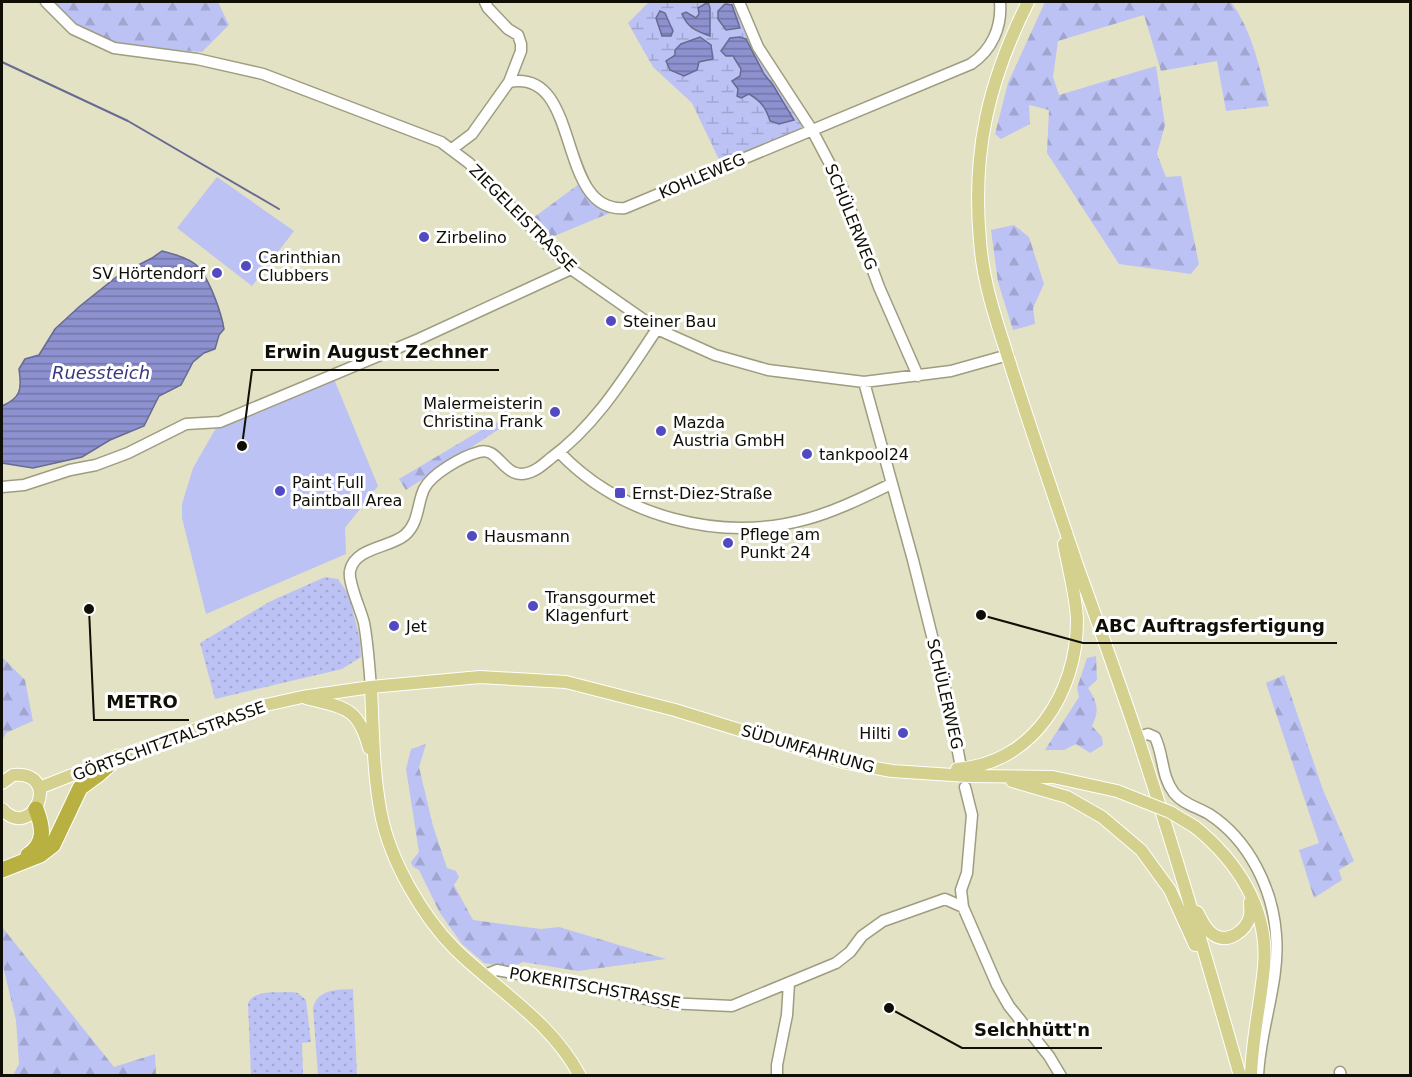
<svg xmlns="http://www.w3.org/2000/svg" width="1412" height="1077" font-family="'DejaVu Sans',sans-serif">
  <style>
    .grass { fill: url(#grass-dots) }
    .forest { fill: url(#forest-firs) }
    .wetland { fill: url(#wetland-marsh); fill-rule: evenodd }
    .garden { fill: #bdc2f5 }
    .water { fill: url(#water-rules); stroke: #676a92; stroke-width: 1.5 }
    .lines { fill: none; stroke-linecap: round; stroke-linejoin: round }
    .stream { stroke: #676a92; stroke-width: 2 }
    .minor-casing { stroke: #9e9d80; stroke-width: 13 }
    .major-casing { stroke: #fff; stroke-width: 14 }
    .highway-casing { stroke: #fff; stroke-width: 17 }
    .minor { stroke: #fff; stroke-width: 10 }
    .major { stroke: #d4d08d; stroke-width: 12 }
    .highway { stroke: #b8b141; stroke-width: 15 }
    .major-bridge-casing { stroke: #fff; stroke-width: 14; stroke-linecap: butt }
    .major-bridge { stroke: #d4d08d; stroke-width: 12 }
    .poi-dot { fill: #524ac1; stroke: #fff; stroke-width: 2 }
    .labels { text-anchor: middle; dominant-baseline: central; stroke-width: 6; stroke-linejoin: round; paint-order: stroke }
    .street-label { font-size: 16px; fill: #0f0f05; stroke: #fff }
    .poi-label { font-size: 16px; fill: #0f0f05; stroke: #fff; text-anchor: start }
    .water-label { font-size: 18px; font-style: italic; fill: #393780; stroke: #fff }
    .leader { fill: none; stroke: #0f0f05; stroke-width: 2 }
    .callout-dot { fill: #0f0f05; stroke: #fff; stroke-width: 2 }
    .callout-label { font-size: 18px; text-anchor: middle; font-weight: bold; fill: #0f0f05; stroke: #fff; stroke-width: 6; stroke-linejoin: round; paint-order: stroke }
  </style>
  <defs>
    <pattern id="grass-dots" width="8" height="8" patternUnits="userSpaceOnUse" patternTransform="scale(1.5)"><rect width="8" height="8" fill="#bdc2f5"/><path d="M2 2h.1M6 6h.1" fill="none" stroke="#a1a6d1" stroke-width="1.8" stroke-linecap="round"/></pattern>
    <pattern id="forest-firs" width="22" height="20" patternUnits="userSpaceOnUse" patternTransform="scale(1.5)"><rect width="22" height="20" fill="#bdc2f5"/><path d="M5 1l3.5 6h-7zM16 11l3.5 6h-7z" fill="#a1a6d1"/></pattern>
    <pattern id="wetland-marsh" width="20" height="14" patternUnits="userSpaceOnUse" patternTransform="scale(1.5)"><rect width="20" height="14" fill="#bdc2f5"/><path d="M1 5h8M5 5V1M11 12h8M15 12V8" fill="none" stroke="#a1a6d1"/></pattern>
    <pattern id="water-rules" width="6" height="5" patternUnits="userSpaceOnUse" patternTransform="scale(1.5)"><rect width="6" height="5" fill="#8d91cf"/><path d="M0 2.5h6" fill="none" stroke="#7275a6"/></pattern>
  </defs>
  <rect width="100%" height="100%" fill="#e3e2c4"/>
  <path class="grass" d="M325,577L338,579L349,595L360,640L361,657L342,669L215,699L200,643L271,601Z
    M353,989L357,1075H318L313,1008C318,989 335,990 353,989Z
    M291,992L298,993L306,1000L311,1042L302,1043L303,1075H251L248,1003C255,989 277,993 291,992Z"/>
  <path class="forest" d="M50,2H218L229,25L202,52L117,45L75,26Z
    M1045,2H1231C1253,32 1260,70 1269,106L1226,111L1217,61L1161,71L1144,15L1058,41L1053,77L1059,95L1156,66L1165,125L1157,154L1166,177L1181,176L1199,264L1191,274L1119,264L1047,153L1049,110L1029,105L1030,124L1001,139L995,134L1008,83Z
    M579,184C586,199 594,207 610,213L547,239L529,221Z
    M1014,225L1029,237L1044,284L1033,308L1035,324L1013,330L998,282L991,230Z
    M511,417L516,418L406,490L399,479L488,426Z
    M1096,656L1097,680L1088,688C1097,702 1100,710 1092,726L1102,737L1103,745L1090,753L1076,744L1064,750H1045L1079,697L1077,688L1087,658Z
    M2,657L25,680L33,721L6,733L2,742Z
    M1284,675L1323,790L1354,861L1339,870L1342,880L1314,898L1299,850L1319,843L1266,683Z
    M426,744L419,767L433,826L447,868L456,871L459,877L454,885L473,920L541,929L559,927L666,959L578,971L523,962L510,968L484,963L462,944L440,913L419,870L413,867L411,862L419,852L406,769L411,749Z
    M2,927L114,1067L155,1054L156,1075H13L19,1064L16,1020L2,962Z"/>
  <path class="wetland" d="M649,2H739L746,21L812,130L722,166L692,103L653,67L628,23ZM710,8V36L693,30L686,12L696,18ZM730,38L746,39L764,75L773,85L794,120C775,113 736,95 741,69C735,59 732,55 721,51Z"/>
  <path class="garden" d="M217,177L294,231L252,286L177,228Z
    M334,379L378,486L345,528L346,554L206,614L182,518V504L193,468L216,428Z"/>
  <path class="water" d="M708,2L710,8V36C696,31 688,28 682,14L686,12L696,18L699,14L698,8Z
    M725,4L732,5L740,28L726,30L718,19V11Z
    M660,11L665,13L673,31L671,36H662L656,18Z
    M700,37L711,45L713,59L699,62L697,70L684,76L670,70L666,61L675,55V50L681,44Z
    M740,37L746,39L764,74L773,85L794,120L779,124L770,121C766,108 761,101 749,94L741,98L737,96L738,89L732,81L740,76L741,69L733,56H726L721,51L730,38Z
    M162,251C174,254 193,259 201,270C211,285 221,311 224,329L219,335L215,349L204,353L193,362L181,385L159,396L144,426L110,440L82,457L33,468L2,463V406C21,398 22,389 19,369L25,359L39,355L55,329L80,306L119,275L152,258Z"/>
  <g class="lines">
    <path class="stream" d="M2,62L128,121L279,209"/>
    <g class="minor-casing">
      <path id="minor" d="M46,2L73,29L114,48L197,59L263,74L441,142L469,163L571,269L657,329L715,355L768,370L864,382L951,371L1008,355
        M485,2L488,8L508,29L518,35L521,44V51L509,82
        M739,2L758,47L812,130L842,187L879,287L918,376
        M452,149L472,134L509,82C583,67 555,214 625,208L971,64C992,50 1002,27 1000,2
        M864,382L913,560L948,700L960,762
        M559,452C621,517 720,543 807,519C836,511 864,497 891,484
        M2,487L24,485L70,470L96,465L128,453L186,424L220,422L419,339L571,269
        M371,687C369,666 368,644 364,623C361,610 348,583 350,571C355,547 390,548 405,535C419,523 417,504 424,489C431,474 463,456 479,452C500,445 504,485 533,471C540,468 546,462 551,458C597,424 626,375 657,329
        M1138,737L1148,734L1155,737C1164,756 1161,776 1174,793C1183,804 1197,807 1209,814C1249,840 1273,889 1276,935C1280,982 1260,1028 1258,1076
        M965,787L972,815L967,873L961,890L963,907L997,985L1009,1006L1049,1056L1061,1076
        M485,975L497,970L667,1003L732,1006L836,963L850,952L862,936L883,921L945,899L963,907
        M1340,1072L1341,1076
        M777,1076V1065L787,1015L789,983"/>
    </g>
    <g class="major-casing">
      <path id="major" d="M1028,2C988,82 972,152 980,241C983,285 998,325 1011,367C1032,433 1055,499 1077,565C1098,623 1119,682 1139,741C1175,852 1208,963 1240,1076
        M371,687C373,729 373,773 381,814C390,860 422,916 455,949C498,991 551,1021 580,1076
        M306,698C344,708 358,706 369,748
        M957,769C1033,764 1077,692 1077,621C1077,600 1068,566 1064,544
        M1012,781L1067,797L1102,817L1141,850L1170,890L1195,945
        M2,783L13,775C64,771 32,843 2,809
        M39,788L118,757L257,707L302,697L371,687L480,677L566,682L675,710L843,762L892,771L968,776L1053,777L1117,791
        M1195,827C1237,861 1269,909 1264,966C1261,1002 1252,1038 1251,1076
        M1197,912C1202,920 1205,930 1214,935C1228,944 1246,931 1250,916C1251,911 1250,906 1250,902"/>
    </g>
    <g class="highway-casing">
      <path id="highway" d="M28,855C46,843 43,827 36,809
        M2,870L40,855L53,845L80,788L99,774L118,757"/>
    </g>
    <use href="#minor" class="minor"/>
    <use href="#major" class="major"/>
    <use href="#highway" class="highway"/>
    <g class="major-bridge-casing">
      <path id="major-bridge" d="M1117,791L1170,812L1195,827"/>
    </g>
    <use href="#major-bridge" class="major-bridge"/>
  </g>
  <g class="poi-dot">
    <circle cx="424" cy="237" r="6"/>
    <circle cx="246" cy="266" r="6"/>
    <circle cx="217" cy="273" r="6"/>
    <circle cx="611" cy="321" r="6"/>
    <circle cx="555" cy="412" r="6"/>
    <circle cx="661" cy="431" r="6"/>
    <circle cx="807" cy="454" r="6"/>
    <circle cx="280" cy="491" r="6"/>
    <rect x="614" y="487" width="12" height="12" rx="3"/>
    <circle cx="472" cy="536" r="6"/>
    <circle cx="728" cy="543" r="6"/>
    <circle cx="533" cy="606" r="6"/>
    <circle cx="394" cy="626" r="6"/>
    <circle cx="903" cy="733" r="6"/>
  </g>
  <g class="labels">
    <g class="street-label">
      <text transform="translate(702 176) rotate(-23)">KOHLEWEG</text>
      <text transform="translate(851 217) rotate(68)">SCHÜLERWEG</text>
      <text transform="translate(523 218) rotate(45)">ZIEGELEISTRASSE</text>
      <text transform="translate(945 694) rotate(77)">SCHÜLERWEG</text>
      <text transform="translate(169 741) rotate(-20)">GÖRTSCHITZTALSTRASSE</text>
      <text transform="translate(808 749) rotate(16)">SÜDUMFAHRUNG</text>
      <text transform="translate(595 988) rotate(10)">POKERITSCHSTRASSE</text>
    </g>
    <g class="poi-label">
      <text x="436" y="237">Zirbelino</text>
      <text x="258" y="257">Carinthian<tspan x="258" dy="18">Clubbers</tspan></text>
      <text x="205" y="273" text-anchor="end">SV Hörtendorf</text>
      <text x="623" y="321">Steiner Bau</text>
      <text x="543" y="403" text-anchor="end">Malermeisterin<tspan x="543" dy="18">Christina Frank</tspan></text>
      <text x="673" y="422">Mazda<tspan x="673" dy="18">Austria GmbH</tspan></text>
      <text x="819" y="454">tankpool24</text>
      <text x="292" y="482">Paint Full<tspan x="292" dy="18">Paintball Area</tspan></text>
      <text x="632" y="493">Ernst-Diez-Straße</text>
      <text x="740" y="534">Pflege am<tspan x="740" dy="18">Punkt 24</tspan></text>
      <text x="484" y="536">Hausmann</text>
      <text x="545" y="597">Transgourmet<tspan x="545" dy="18">Klagenfurt</tspan></text>
      <text x="406" y="626">Jet</text>
      <text x="891" y="733" text-anchor="end">Hilti</text>
    </g>
    <g class="water-label">
      <text x="101" y="372">Ruessteich</text>
    </g>
  </g>
  <path class="leader" d="M242 446L252 370H499M981 615L1083 643H1337M89 609L94 720H189M889 1008L962 1048H1102"/>
  <g class="callout-dot">
    <circle cx="242" cy="446" r="6"/>
    <circle cx="981" cy="615" r="6"/>
    <circle cx="89" cy="609" r="6"/>
    <circle cx="889" cy="1008" r="6"/>
  </g>
  <g class="callout-label">
    <text x="376" y="358">Erwin August Zechner</text>
    <text x="1210" y="632">ABC Auftragsfertigung</text>
    <text x="142" y="708">METRO</text>
    <text x="1032" y="1036">Selchhütt'n</text>
  </g>
  <rect width="1412" height="1077" fill="none" stroke="#0f0f05" stroke-width="6"/>
</svg>
